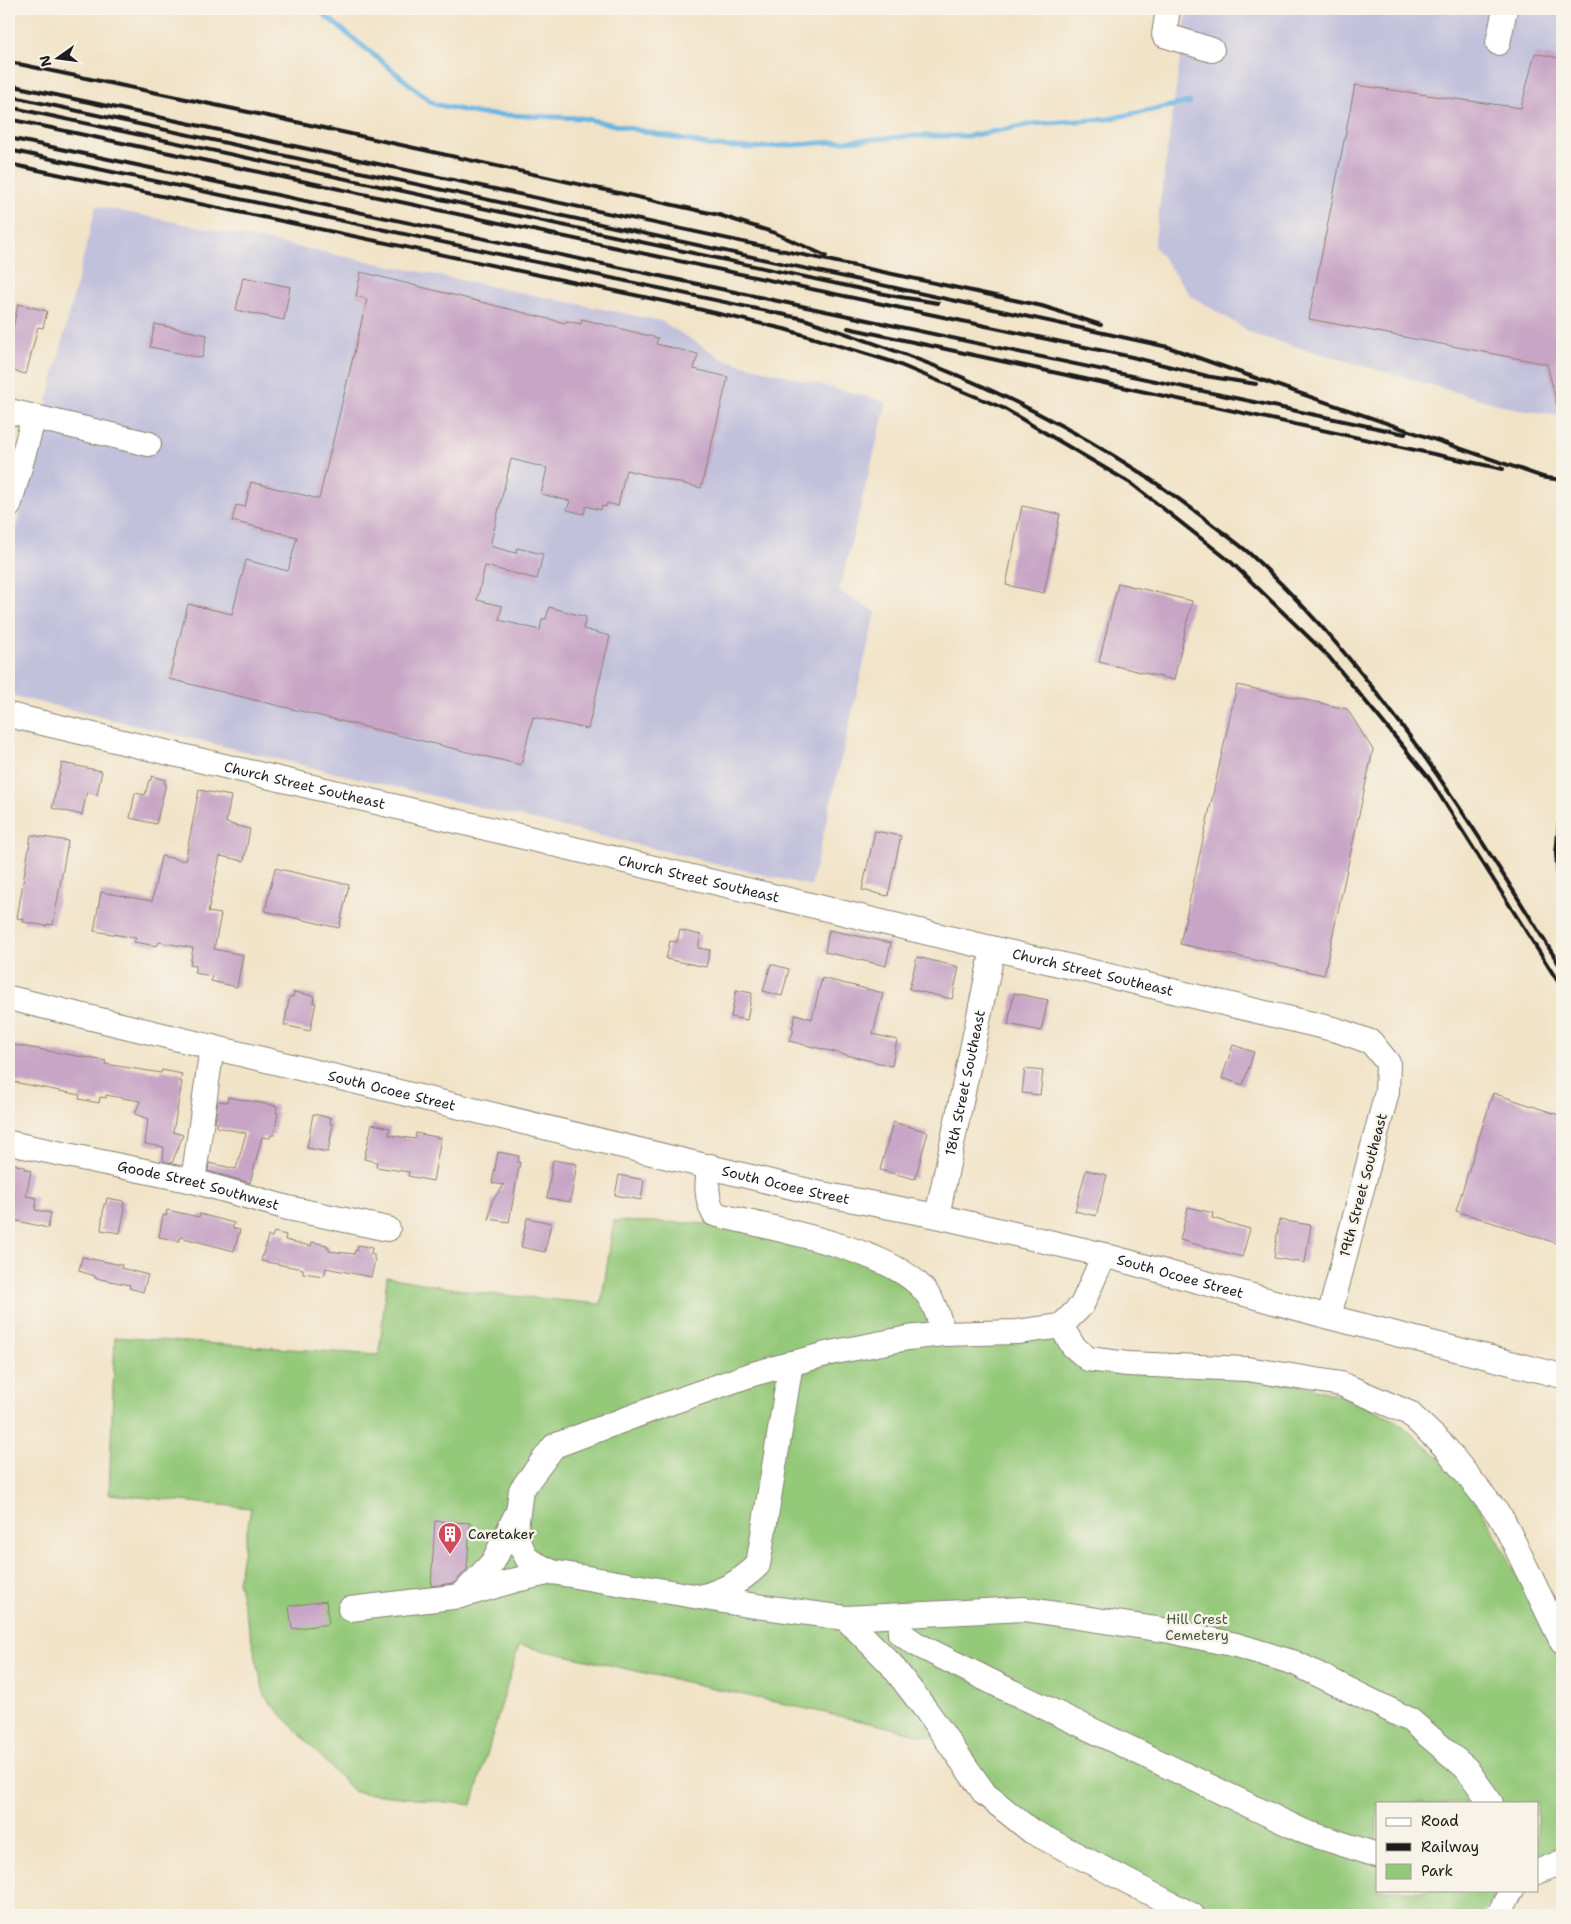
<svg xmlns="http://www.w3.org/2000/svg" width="1571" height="1924" font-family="'Shantell Sans',sans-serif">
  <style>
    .industrial { fill: #c2c1dc }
    .green { fill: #95c97a; stroke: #58724b }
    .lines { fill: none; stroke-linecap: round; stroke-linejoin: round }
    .stream { stroke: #6ab5e3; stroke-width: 5 }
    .building { fill: #c8a5c6 }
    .minor-casing { stroke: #868072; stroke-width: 26 }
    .minor { stroke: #fff; stroke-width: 24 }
    .rail { stroke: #1c1c1c; stroke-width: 4 }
    .labels { text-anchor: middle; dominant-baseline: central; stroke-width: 5; stroke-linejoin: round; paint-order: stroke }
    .street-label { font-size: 14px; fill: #1c1c1c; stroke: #f7f3e8 }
    .poi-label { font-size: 14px; fill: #1c1c1c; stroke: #f7f3e8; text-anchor: start }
    .park-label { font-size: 14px; fill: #46593d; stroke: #f7f3e8 }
  </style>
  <rect width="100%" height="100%" fill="#f7f3e8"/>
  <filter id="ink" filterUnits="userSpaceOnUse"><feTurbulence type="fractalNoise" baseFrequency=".02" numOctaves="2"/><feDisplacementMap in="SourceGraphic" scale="10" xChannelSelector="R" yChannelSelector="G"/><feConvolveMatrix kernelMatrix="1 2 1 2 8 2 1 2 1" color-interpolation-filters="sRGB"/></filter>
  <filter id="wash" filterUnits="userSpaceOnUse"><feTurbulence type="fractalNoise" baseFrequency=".0096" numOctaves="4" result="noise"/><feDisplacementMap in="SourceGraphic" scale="20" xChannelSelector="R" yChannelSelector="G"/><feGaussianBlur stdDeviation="1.12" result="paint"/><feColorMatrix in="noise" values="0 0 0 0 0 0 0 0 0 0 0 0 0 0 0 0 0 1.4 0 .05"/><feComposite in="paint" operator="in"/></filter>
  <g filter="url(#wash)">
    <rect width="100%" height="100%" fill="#f1e3c7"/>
    <path class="industrial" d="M1187,9H1562V415L1519,410L1255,335L1191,296L1154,246Z
      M96,206L661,321L725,360L887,402L839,591L876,612L811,886L9,695V556Z"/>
    <path class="green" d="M614,1221L693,1223L737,1226L866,1263L918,1294L929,1320L923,1330L1057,1335L1073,1362L1096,1372L1191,1374L1302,1385L1350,1399L1398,1422L1450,1467L1481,1509L1527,1593L1562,1669V1851L1537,1864V1803H1377V1890H1500L1481,1915H1209L1027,1820L982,1777L955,1742L519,1645L472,1805L354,1792L265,1697L238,1581L251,1508L109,1494L115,1337L379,1355L387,1277L480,1293L601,1304Z"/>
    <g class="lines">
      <path class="stream" d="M317,9L434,104L481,114L582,118L713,146L754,148L912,136H969L1033,124L1108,119L1190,102"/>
    </g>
    <g id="blocks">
      <path class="building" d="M1535,53L1562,59V404L1557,405L1547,364L1309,319L1355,85L1521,108Z
        M361,272L565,323L566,321L581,324L582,319L658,338L656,344L698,354L694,369L728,377L701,488L626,470L618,506L607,503L606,507L602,506L601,510L586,506L584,514L567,510L570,501L541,494L547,468L511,459L490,546L516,553L517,548L543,554L537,579L485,566L477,600L502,606L499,620L540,630L542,619H546L549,607L586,617L583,629L610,636L588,729L533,717L521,765L169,679L188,604L232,614L246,560L288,571L297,537L232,521L236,505L245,507L251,482L319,499L367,299L356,296Z
        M243,277L290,287L284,320L236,310Z
        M18,304L47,311L43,328L38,327L26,374L9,370V346Z
        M155,324L207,335L202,358L150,347Z
        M1022,506L1060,514L1044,593L1006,585Z
        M1118,583L1192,601L1174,680L1099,662Z
        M1237,685L1347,709L1373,750L1324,975L1180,944Z
        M62,763L102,771L97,795L87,792L82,815L52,808Z
        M152,776L165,780L164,783L166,784L156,824L130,818L135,793L145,795L149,780H151Z
        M199,790L231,796L226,823L250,829L244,861L220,856L208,912L221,914L214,949L243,955L237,987L211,981L212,976L194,973L196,966L190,965L193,948L159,942L157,946L134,942L136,938L94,931L101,892L152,901L161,856L185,861Z
        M875,831L901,836L888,896L862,890Z
        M31,835L68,841L53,925L47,924V926L23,922L24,919L17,918Z
        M275,868L349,885L339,928L265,911Z
        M680,930L701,935L698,948L710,950L706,967L666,959L670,941L677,942Z
        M829,930L891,943L886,966L825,952Z
        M917,957L959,967L952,999L909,989Z
        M771,964L789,969L782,996L763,991Z
        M822,978L883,993L873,1034L897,1040L892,1066L789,1041L794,1030L792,1029L796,1014L812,1019Z
        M736,990L752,993L747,1020L731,1017Z
        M294,992L315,996L313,1002L316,1003L310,1031L284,1025L290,996L293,997Z
        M1014,993L1048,1000L1041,1031L1008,1024Z
        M9,1044L106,1061L105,1064L161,1073L162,1070L182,1074L180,1082H182L173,1132L183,1135L172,1163L163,1161L164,1147L145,1144L148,1119L135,1114L140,1101L106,1095V1098L100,1097L99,1103L79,1099L80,1095L9,1081Z
        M1233,1045L1254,1052L1243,1085L1222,1078Z
        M1025,1069L1043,1071L1040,1095L1022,1093Z
        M1493,1093L1562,1116V1245L1456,1211Z
        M228,1097L277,1106L276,1113H278L274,1135H271L270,1138L262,1137L250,1183L208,1171L209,1163L236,1169L246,1133L217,1127V1123L215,1122L218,1101L227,1102Z
        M313,1114L331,1118L330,1124H333L328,1152L307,1148Z
        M893,1122L928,1132L915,1179L880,1170Z
        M372,1124L390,1128L389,1135L415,1139L416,1133L441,1138L433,1181L408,1176L409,1172L376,1167L377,1162L364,1159Z
        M498,1152L519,1156L518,1162H520L509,1222L489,1219L492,1201L504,1185L492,1183Z
        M553,1160L577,1164L570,1202L547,1198Z
        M9,1163L25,1167L24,1169L31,1171L26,1196L37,1198L35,1210L51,1213L48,1228L9,1219Z
        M1086,1170L1107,1175L1096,1216L1075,1211Z
        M619,1175L644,1180L641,1200L615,1195Z
        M107,1198L124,1201L123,1208H125L120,1233L101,1230L104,1204H106Z
        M1188,1207L1213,1213L1212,1218L1250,1229L1242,1257L1180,1240Z
        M167,1210L199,1217L200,1214L234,1223L232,1228L240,1230L234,1251L180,1237L179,1241L159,1237L163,1215L166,1216Z
        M527,1218L551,1223L545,1252L521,1247Z
        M1279,1220L1311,1225L1305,1263L1274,1258Z
        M274,1232L286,1235L285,1240L311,1246L312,1242L327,1245V1247H329V1251L354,1254L355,1250L357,1251L358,1245L372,1248L371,1254H374V1259L375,1260L371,1277L326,1268L324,1276L303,1273V1269L261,1261L268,1236L272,1237Z
        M82,1257L122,1265L121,1268L148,1275L143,1292L129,1288L130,1285L95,1278V1276L79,1271Z
        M435,1521L470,1523L467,1569L454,1583L431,1586Z
        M326,1601L329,1624L292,1629L289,1606Z"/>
    </g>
  </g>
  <g filter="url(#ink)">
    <use href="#blocks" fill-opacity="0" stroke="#868072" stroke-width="1"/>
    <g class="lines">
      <g class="minor-casing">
        <g id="minor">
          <path d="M1168,9L1164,35L1212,50"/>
          <path d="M1498,43L1505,9"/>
          <path d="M9,411L149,444"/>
          <path d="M9,506L34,417"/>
          <path id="s1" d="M9,715L1337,1030L1371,1042L1388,1063L1387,1092L1329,1317"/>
          <path id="s2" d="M9,998L817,1193L937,1216L1096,1253L1329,1317L1562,1376"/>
          <path id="s3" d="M9,1143L193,1181L288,1208L388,1229"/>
          <path d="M710,1166C706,1184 706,1198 714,1214C768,1228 888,1248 923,1289C935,1302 939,1318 943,1334"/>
          <path d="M193,1181L212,1047"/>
          <path id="s4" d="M937,1216L993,949"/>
          <path d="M1104,1255L1082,1305L1061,1326L1017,1332L943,1334L908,1338L830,1353L753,1374L661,1406L554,1446L521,1490L515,1535L528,1560L552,1572L735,1603L845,1618L1024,1609L1170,1631L1236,1645L1295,1663L1410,1720L1466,1768L1491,1803"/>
          <path d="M1061,1326L1073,1346L1088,1359L1128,1364L1247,1369L1341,1384L1409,1413L1444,1446L1503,1520L1562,1642"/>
          <path d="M462,1595L493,1562L516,1515"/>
          <path d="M701,1597C726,1589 739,1583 758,1565L791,1363"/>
          <path d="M350,1609L461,1596L516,1580L552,1572"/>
          <path d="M845,1618L890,1663L926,1710L985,1794L1031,1831L1192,1915"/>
          <path d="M900,1633L916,1644L1000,1686L1305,1832L1377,1855"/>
          <path d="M1537,1872L1562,1862"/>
          <path d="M1498,1915L1512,1890"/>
        </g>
      </g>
      <use href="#minor" class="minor"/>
      <path class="rail" d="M9,62L301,123L719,215L775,233L826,256
        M9,85L1042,306L1101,325
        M9,96L1168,347C1293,392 1420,434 1546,478
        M9,107L894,296L938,303
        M9,119L1132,357L1207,376
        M9,138L1405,434
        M9,150L804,319C870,342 938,364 1001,395C1072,429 1142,470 1204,518C1219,530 1235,541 1249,553C1378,671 1471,822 1562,969
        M9,164L668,302L784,329L893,362L1003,408L1132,484L1231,562L1329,657L1429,778L1562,988
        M848,328L1503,469
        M1199,375L1256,384
        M1540,477L1562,480
        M1562,790L1556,854L1562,924"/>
    </g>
  </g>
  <defs>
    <g id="building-pin" transform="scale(1.25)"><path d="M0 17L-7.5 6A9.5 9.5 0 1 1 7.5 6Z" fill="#d1495b" stroke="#f7f3e8"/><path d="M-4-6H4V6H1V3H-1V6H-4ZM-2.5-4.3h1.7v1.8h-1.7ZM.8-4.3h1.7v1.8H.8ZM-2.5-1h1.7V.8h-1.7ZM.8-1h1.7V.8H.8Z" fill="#fff"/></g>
  </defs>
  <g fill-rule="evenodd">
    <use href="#building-pin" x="450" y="1534"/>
  </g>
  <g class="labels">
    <g class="street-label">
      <text stroke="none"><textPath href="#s1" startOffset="304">Church Street Southeast</textPath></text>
      <text stroke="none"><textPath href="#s1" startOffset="709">Church Street Southeast</textPath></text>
      <text stroke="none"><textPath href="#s1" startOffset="1114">Church Street Southeast</textPath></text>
      <text stroke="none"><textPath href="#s4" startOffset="136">18th Street Southeast</textPath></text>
      <text stroke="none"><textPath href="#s2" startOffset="394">South Ocoee Street</textPath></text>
      <text stroke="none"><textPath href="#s2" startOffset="799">South Ocoee Street</textPath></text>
      <text transform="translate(1363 1185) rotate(-75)">19th Street Southeast</text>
      <text stroke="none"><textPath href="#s3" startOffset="194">Goode Street Southwest</textPath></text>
      <text stroke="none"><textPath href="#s2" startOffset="1204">South Ocoee Street</textPath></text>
    </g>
    <g class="poi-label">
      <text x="468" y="1534">Caretaker</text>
    </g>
    <g class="park-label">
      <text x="1197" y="1619">Hill Crest<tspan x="1197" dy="16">Cemetery</tspan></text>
    </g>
  </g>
  <rect width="1571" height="1924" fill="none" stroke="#f7f3e8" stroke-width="30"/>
  <rect x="1376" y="1802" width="162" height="90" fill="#f7f3e8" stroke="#9f9d96"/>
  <rect x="1386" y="1818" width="25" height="8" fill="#ffffff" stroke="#9f9d96"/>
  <text x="1421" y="1826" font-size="15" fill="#1c1c1c">Road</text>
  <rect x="1386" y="1843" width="25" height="8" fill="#1c1c1c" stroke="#9f9d96"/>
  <text x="1421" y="1852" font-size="15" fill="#1c1c1c">Railway</text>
  <rect x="1386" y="1864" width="25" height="15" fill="#95c97a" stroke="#9f9d96"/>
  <text x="1421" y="1876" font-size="15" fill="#1c1c1c">Park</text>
  <g transform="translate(58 58) rotate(256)" stroke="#f7f3e8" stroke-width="4" paint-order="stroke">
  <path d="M0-4L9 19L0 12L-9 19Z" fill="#1c1c1c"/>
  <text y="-8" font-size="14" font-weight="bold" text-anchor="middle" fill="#1c1c1c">N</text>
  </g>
</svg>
